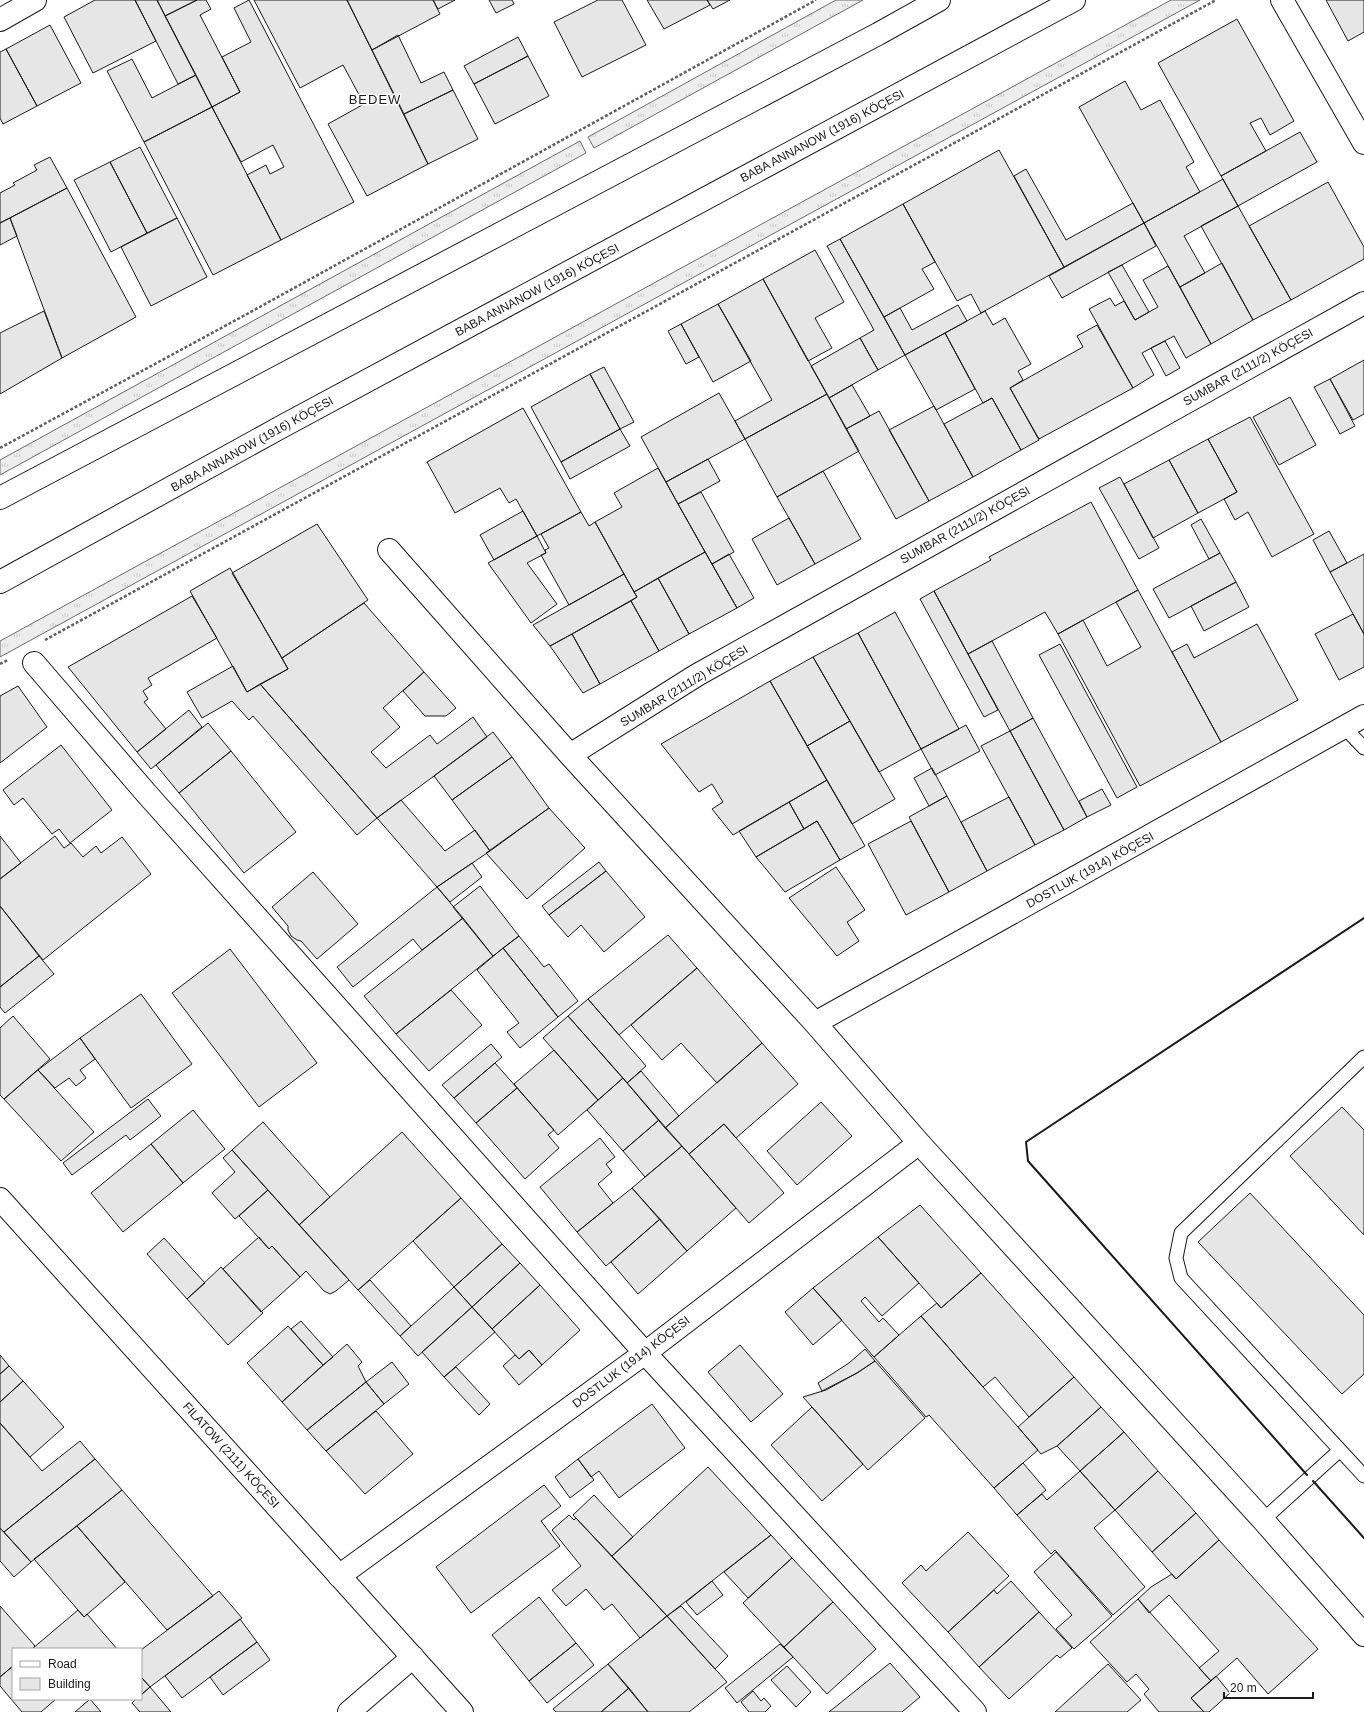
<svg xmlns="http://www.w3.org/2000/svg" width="1364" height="1712" font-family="Arial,sans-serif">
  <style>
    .grass { fill: url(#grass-tufts); stroke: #6a6a6a }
    .building { fill: #e6e6e6; stroke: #1a1a1a }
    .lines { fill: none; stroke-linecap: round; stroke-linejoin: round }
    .lane-casing { stroke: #1a1a1a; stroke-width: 15 }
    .street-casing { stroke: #1a1a1a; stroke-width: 24 }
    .primary-casing { stroke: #1a1a1a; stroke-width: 24 }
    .path { stroke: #5f5f5f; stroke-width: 2.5; stroke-dasharray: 3 2; stroke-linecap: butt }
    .lane { stroke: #fff; stroke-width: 13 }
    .street { stroke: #fff; stroke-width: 22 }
    .primary { stroke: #fff; stroke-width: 22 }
    .wall { stroke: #1a1a1a; stroke-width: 2 }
    .labels { text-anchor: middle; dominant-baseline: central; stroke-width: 3; stroke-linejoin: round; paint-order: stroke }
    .street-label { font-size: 12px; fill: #1a1a1a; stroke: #fff }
    .neighbourhood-label { font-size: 13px; letter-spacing: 1px; fill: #1a1a1a; stroke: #fff }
  </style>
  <defs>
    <pattern id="grass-tufts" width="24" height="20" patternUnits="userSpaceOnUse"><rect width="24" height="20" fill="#ededed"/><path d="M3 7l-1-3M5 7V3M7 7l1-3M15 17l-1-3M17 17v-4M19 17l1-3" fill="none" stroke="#cbcbcb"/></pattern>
  </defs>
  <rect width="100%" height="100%" fill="#fff"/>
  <path class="grass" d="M836,0H863L594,148L588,137Z
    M1171,0H1200L0,657V641Z
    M580,141L586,153L0,475V460Z"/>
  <path class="building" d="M95,0H135L156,41L93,73L64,17Z
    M135,0H157L196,75L178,84Z
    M157,0H197L165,16Z
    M197,0H206L211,9L200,15L240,92L212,107L165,16Z
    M249,0L354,202L281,240L247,175L266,165L270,174L284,167L273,145L241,162L212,107L240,92L222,57L251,42L234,8Z
    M254,0H347L428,164L367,196L328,124L364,104L343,65L300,88Z
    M347,0H433L440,14L372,50Z
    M433,0H455L438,9Z
    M489,0H512L514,4L496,13Z
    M598,0H622L646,45L582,77L554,22Z
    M647,0H707L710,5L664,29Z
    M707,0H730L713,9Z
    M1326,0H1364V32L1348,41Z
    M1237,19L1294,121L1270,135L1261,118L1250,123L1266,151L1221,176L1158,63Z
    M50,25L81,83L37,106L6,49Z
    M398,35L421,83L444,72L453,90L404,114L372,50Z
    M518,37L528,56L474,84L464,66Z
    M6,49L37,106L3,124L0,118V52Z
    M528,56L549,96L495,124L474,84Z
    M132,59L152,98L196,75L212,107L144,142L107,71Z
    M1125,81L1141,110L1160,100L1194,162L1186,167L1200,192L1144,223L1079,107Z
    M453,90L478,139L428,164L404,114Z
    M212,107L281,240L213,275L144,142Z
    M1300,132L1317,162L1238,206L1221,176Z
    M140,147L177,218L147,233L110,162Z
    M999,150L1064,267L981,313L971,294L957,301L903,204Z
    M50,157L67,188L0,223V193L15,185L13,183L37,170L34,165Z
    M110,162L147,233L111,252L74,180Z
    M1026,169L1066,240L1133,203L1144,223L1064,267L1014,176Z
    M1223,179L1238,206L1184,236L1205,273L1180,287L1144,223Z
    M1328,182L1364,247V259L1291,300L1249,226Z
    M67,188L136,317L62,358L10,218Z
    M903,204L935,262L922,269L934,289L884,317L840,239Z
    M1238,206L1291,300L1253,320L1201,226Z
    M10,218L17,236L0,245V223Z
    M177,218L207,277L151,306L121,247Z
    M1144,223L1156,246L1062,298L1049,276Z
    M840,239L905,355L878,370L860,338L874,330L827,246Z
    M815,250L844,302L815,318L832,348L808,361L763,279Z
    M1222,263L1253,320L1211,344L1180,287Z
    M1122,265L1149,312L1135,320L1108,272Z
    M1168,266L1211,344L1186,358L1174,336L1142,353L1154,375L1133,388L1089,309L1110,298L1115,306L1124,301L1135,320L1149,312L1158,307L1143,280Z
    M763,279L827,394L745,439L735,421L772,400L718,304Z
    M718,304L751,361L713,382L681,324Z
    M958,305L967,321L905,355L884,317L900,308L912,330Z
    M44,311L62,358L0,394V333Z
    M985,311L993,325L1005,318L1031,364L1018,371L1023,380L1010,388L1039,440L1021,450L992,398L983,403L945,333Z
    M681,324L699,357L686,364L668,331Z
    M1097,325L1133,388L1039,439L1010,388L1083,347L1077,336Z
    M945,333L975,389L936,410L905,355Z
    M860,338L878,370L829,398L811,366Z
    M1165,341L1180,368L1166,376L1151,348Z
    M1364,360V414L1353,420L1330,379Z
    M604,367L634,422L620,429L590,374Z
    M590,374L620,429L561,462L531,407Z
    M1330,379L1355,426L1340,434L1314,387Z
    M852,385L870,416L846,429L829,398Z
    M719,393L745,439L666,482L641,437Z
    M827,394L859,451L777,497L745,439Z
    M1290,397L1316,445L1279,465L1253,417Z
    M992,398L1021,450L973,477L944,424Z
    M934,406L973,477L929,501L889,430Z
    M523,408L581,512L537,536L516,499L509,503L500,488L455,513L427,462Z
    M879,411L929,501L896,519L846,429Z
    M1250,417L1314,534L1272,557L1248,512L1235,520L1224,499L1237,492L1208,439Z
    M620,429L630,446L570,479L561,462Z
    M1208,439L1237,492L1198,513L1169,460Z
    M708,459L720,481L678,504L666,482Z
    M1169,460L1198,513L1153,538L1124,484Z
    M658,468L705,552L634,592L595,522L622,507L614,493Z
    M823,471L861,539L815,564L777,497Z
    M1120,477L1159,548L1139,559L1099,488Z
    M701,492L734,552L712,564L678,504Z
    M1091,502L1138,590L1058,634L1045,612L968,654L934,591L991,560L989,557Z
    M523,511L537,536L494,560L480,535Z
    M581,512L589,526L595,522L624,574L569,605L541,555L546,553L545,550L549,548L541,534Z
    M789,518L815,564L777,585L752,539Z
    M1201,519L1220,553L1209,559L1191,525Z
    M317,524L368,600L282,658L232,573Z
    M1329,531L1347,563L1330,572L1313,540Z
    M537,536L546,553L527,563L557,604L531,623L488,563Z
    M705,552L737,608L689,634L658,578Z
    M1220,553L1236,582L1169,618L1153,589Z
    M729,554L754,598L737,608L712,564Z
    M1364,554V634L1330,572Z
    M230,568L288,669L247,692L190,591Z
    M624,574L637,597L572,634L550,646L533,625Z
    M658,578L689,634L659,651L631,601L637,597L634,592Z
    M1236,582L1249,607L1204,631L1191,606Z
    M1138,590L1221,742L1140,786L1058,634L1083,620L1107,666L1141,647L1116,602Z
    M934,591L998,710L984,717L920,599Z
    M192,596L217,638L148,678L152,685L143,691L148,699L144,702L166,729L137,752L68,667Z
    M631,601L659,651L600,684L572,634Z
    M364,603L424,672L383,708L400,727L371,752L386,768L430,735L437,744L473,717L487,737L377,818L260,684L288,669L282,658Z
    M895,612L959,729L921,749L858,633Z
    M1353,614L1364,634V667L1339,680L1315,634Z
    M1257,624L1298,700L1221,742L1172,652L1187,644L1194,658Z
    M858,633L921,749L879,772L813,657Z
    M572,634L600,684L583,693L550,646Z
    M992,641L1033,718L1010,731L968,654Z
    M1060,644L1137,787L1117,798L1039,655Z
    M813,657L850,721L807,746L770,681Z
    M233,666L247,692L260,684L377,818L357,835L253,716L249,720L232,701L202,718L187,692Z
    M424,672L456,708L446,716H425L403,691Z
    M770,681L827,780L733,835L712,809L723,802L712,784L699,792L661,744Z
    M18,686L47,727L0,763V696Z
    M189,710L202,727L151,769L137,752Z
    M1033,718L1087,817L1064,830L1010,731Z
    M850,721L895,799L852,824L807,746Z
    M208,723L231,751L179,793L156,765Z
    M966,725L980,751L935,775L921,749Z
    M1010,731L1064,830L1035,845L981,746Z
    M493,732L512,757L452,800L434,776Z
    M61,745L112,810L70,843L59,829L52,834L23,798L14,805L3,790Z
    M231,751L296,832L244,873L179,793Z
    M512,757L549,808L490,851L452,800Z
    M932,768L947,796L929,806L914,778Z
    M827,780L865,846L840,860L817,821L804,829L789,802Z
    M1102,789L1111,805L1087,817L1079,801Z
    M947,796L987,871L949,892L909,817Z
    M1009,797L1035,845L987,871L961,822Z
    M401,800L445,851L475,830L490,851L437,887L377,818Z
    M789,802L804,829L756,857L739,831Z
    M549,808L585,848L527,899L486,853Z
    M817,821L840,860L785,892L756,857Z
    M911,821L949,892L906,915L868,844Z
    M0,836L21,863L0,879Z
    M55,836L64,848L71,843L83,857L96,846L101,853L122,837L151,874L43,960L0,906V879Z
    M599,862L606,871L549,915L542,906Z
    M472,863L482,877L450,902L437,887Z
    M836,867L865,910L847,922L859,941L837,956L789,898Z
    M606,871L645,917L604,952L581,925L568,937L549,915Z
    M313,872L358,924L317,959L301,941L297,940L291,936L288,930V926L272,907Z
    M480,886L519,936L493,956L453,907Z
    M437,887L463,918L422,950L413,939L353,987L337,967Z
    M0,906L39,956L0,987Z
    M463,918L493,956L396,1034L364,996Z
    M668,935L697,968L619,1035L588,999Z
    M519,936L544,967L549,964L578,1001L558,1017L503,948Z
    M503,948L558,1017L520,1048L507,1032L519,1023L477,970Z
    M230,949L317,1063L259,1107L172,993Z
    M39,956L54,974L5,1013L0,1007V987Z
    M697,968L762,1043L717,1083L681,1043L662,1060L631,1025Z
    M451,990L482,1025L429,1071L396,1034Z
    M141,994L192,1064L131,1108L80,1038Z
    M588,999L646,1066L627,1083L568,1016Z
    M13,1016L50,1059L4,1099L0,1095V1028Z
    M568,1016L623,1078L598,1100L543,1038Z
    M80,1038L95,1059L80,1070L86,1078L76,1086L69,1078L55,1088L38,1070Z
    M762,1043L798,1084L736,1138L724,1124L689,1154L665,1128Z
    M491,1044L502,1057L454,1098L442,1085Z
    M554,1050L598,1100L558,1135L514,1084Z
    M495,1063L517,1088L476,1123L454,1098Z
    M38,1070L94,1132L61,1161L4,1099Z
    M641,1071L679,1116L665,1128L627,1083Z
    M623,1078L659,1120L623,1151L587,1110Z
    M517,1088L554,1130L548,1135L559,1148L525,1179L476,1123Z
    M148,1099L161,1116L130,1140L126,1135L72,1175L63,1163Z
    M821,1102L852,1136L797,1185L767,1151Z
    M1342,1107L1364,1130V1235L1290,1156Z
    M193,1110L225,1149L183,1183L151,1144Z
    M659,1120L682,1146L645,1177L623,1151Z
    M263,1122L330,1197L299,1225L232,1150Z
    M724,1124L784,1193L749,1223L689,1154Z
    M402,1132L461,1198L358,1290L299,1225Z
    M600,1138L615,1157L606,1164L612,1172L598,1184L613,1203L577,1232L540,1187Z
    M151,1144L183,1183L123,1232L91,1193Z
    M682,1146L736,1208L687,1251L632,1188Z
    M232,1150L268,1190L235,1219L212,1193L235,1172L223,1158Z
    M632,1188L660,1219L606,1266L577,1232Z
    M268,1190L349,1280L336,1291L330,1294L324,1291L306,1271L300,1277L272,1246L269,1249L239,1216Z
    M1250,1193L1364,1315V1374L1342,1394L1198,1242Z
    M461,1198L502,1244L454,1287L413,1241Z
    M920,1205L981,1273L941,1308L878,1237Z
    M660,1219L687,1251L638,1294L611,1262Z
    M259,1237L269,1249L272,1246L300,1277L261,1312L223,1269Z
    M878,1237L919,1283L882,1316L865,1297L861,1301L879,1322L883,1318L899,1335L874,1357L813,1288Z
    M164,1238L205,1283L187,1299L147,1254Z
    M502,1244L520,1263L472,1307L454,1287Z
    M520,1263L540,1285L492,1329L472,1307Z
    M221,1267L263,1313L228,1345L187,1299Z
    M981,1273L1074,1377L1029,1417L995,1377L983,1387L921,1316L937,1303L941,1308Z
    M370,1280L411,1326L400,1336L358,1290Z
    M540,1285L580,1330L542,1365L529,1350L519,1359L492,1329Z
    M454,1287L472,1307L418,1356L400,1336Z
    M813,1288L842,1320L813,1345L785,1312Z
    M472,1307L495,1332L444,1377L422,1352Z
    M921,1316L1038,1450L994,1488L929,1415L926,1417L874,1357Z
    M301,1321L333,1357L323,1365L291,1329Z
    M288,1326L323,1365L282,1402L247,1363Z
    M347,1344L362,1362L358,1366L366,1382L307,1430L282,1402Z
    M740,1345L783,1394L751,1422L708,1372Z
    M865,1349L875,1361L857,1373L822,1391L818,1383L849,1363Z
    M529,1350L542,1365L519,1385L503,1366L515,1355L519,1359Z
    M0,1355L9,1366L0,1374Z
    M875,1361L925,1418L868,1470L803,1397L826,1390L857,1373Z
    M392,1362L409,1384L384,1404L366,1382Z
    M9,1366L23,1381L0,1402V1374Z
    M456,1367L490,1404L479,1415L444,1377Z
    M1074,1377L1101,1407L1057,1446L1041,1454L1018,1427Z
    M23,1381L64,1427L30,1457L0,1423V1402Z
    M366,1382L384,1404L326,1451L307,1430Z
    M652,1404L685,1448L619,1498L599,1471L591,1477L578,1459Z
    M812,1407L863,1464L822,1501L771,1445Z
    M1101,1407L1124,1432L1080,1471L1057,1446Z
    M376,1411L413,1454L365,1494L326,1451Z
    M0,1423L42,1471L80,1441L95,1459L4,1532L0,1528Z
    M1124,1432L1158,1471L1115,1510L1080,1471Z
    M95,1459L122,1490L31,1562L4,1532Z
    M578,1459L594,1480L570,1498L555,1477Z
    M1023,1463L1046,1490L1017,1515L994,1488Z
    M708,1467L771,1535L667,1616L612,1556Z
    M1080,1471L1115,1510L1094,1528L1145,1587L1113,1615L1055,1550L1051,1554L1017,1515L1042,1494L1047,1500Z
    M1158,1471L1196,1513L1152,1552L1115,1510Z
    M544,1485L561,1506L541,1521L560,1546L471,1613L436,1567Z
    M122,1490L213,1596L167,1630L77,1526Z
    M594,1495L633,1537L612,1556L573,1515Z
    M1196,1513L1219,1540L1176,1579L1152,1552Z
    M569,1515L574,1520L576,1518L667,1616L640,1638L612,1604L604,1610L586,1589L566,1606L552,1590L581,1566L552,1530Z
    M77,1526L125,1582L84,1617L34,1559Z
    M0,1528L31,1562L14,1577L0,1561Z
    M968,1532L1009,1576L948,1632L902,1583L921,1565L926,1571Z
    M771,1535L792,1558L748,1598L724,1572Z
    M1219,1540L1318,1649L1268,1694L1237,1658L1211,1681L1199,1668L1219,1651L1169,1595L1149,1613L1138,1599L1151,1587L1172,1574L1176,1579Z
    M1056,1552L1112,1616L1074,1649L1056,1629L1072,1615L1034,1572Z
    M792,1558L833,1602L784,1647L743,1603Z
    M712,1581L723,1595L697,1615L686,1602Z
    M1011,1581L1039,1612L979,1667L948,1632L994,1590L997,1594Z
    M219,1591L242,1618L150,1687L141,1677V1650Z
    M539,1597L576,1643L529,1681L492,1635Z
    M1138,1599L1211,1681L1191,1698L1204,1712H1159L1144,1694L1149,1689L1136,1674L1127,1682L1090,1642Z
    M833,1602L876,1649L827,1694L784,1647Z
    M0,1606L35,1646L32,1649H13V1666L0,1677Z
    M681,1606L728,1656L715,1669L667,1616Z
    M78,1610L84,1617L87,1614L117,1649H32Z
    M1039,1612L1072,1648L1060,1658L1057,1655L1009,1699L979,1667Z
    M667,1616L727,1682L689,1712H648L608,1664Z
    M240,1619L257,1642L182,1698L165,1676Z
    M257,1642L270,1660L223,1695L210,1677Z
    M576,1643L594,1665L547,1703L529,1681Z
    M780,1644L793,1657L737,1703L725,1688Z
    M890,1663L920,1697L902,1712H829Z
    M608,1664L629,1688L601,1712H556L553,1709Z
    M1108,1664L1141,1700L1127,1712H1055Z
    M13,1666V1699H56L41,1712H22L0,1686V1677Z
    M787,1666L811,1692L796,1707L771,1680Z
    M1216,1676L1230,1693L1209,1712H1204L1191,1698Z
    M141,1677L150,1687L141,1695Z
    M150,1687L171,1712H140L132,1703L136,1699H141V1695Z
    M629,1688L648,1712H601Z
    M753,1691L761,1701L764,1698L771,1706L765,1712H749L741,1702Z
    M90,1699L101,1712H75Z"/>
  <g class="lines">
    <g class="lane-casing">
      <path id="lane" d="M1344,727L1364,748
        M1364,1057L1181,1233L1176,1258L1181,1278L1364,1476
        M1263,1520L1340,1450"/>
    </g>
    <g class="street-casing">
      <path id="street" d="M1282,0L1364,143
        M0,20L35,0
        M389,550L570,755L815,1023L919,1143L1263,1520L1364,1635
        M34,663L146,793L645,1353L975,1712
        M570,755L697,675L1364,303
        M815,1023L1364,716
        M0,1199L462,1712
        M339,1576L645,1353L919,1143
        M349,1712L413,1657"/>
    </g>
    <g class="primary-casing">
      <path id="primary" d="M0,498L878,34L939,0
        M0,582L283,426L1074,0"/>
    </g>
    <path class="path" d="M0,448L247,314L816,0
      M45,640L1216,0
      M0,664L8,660"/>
    <use href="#lane" class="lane"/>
    <use href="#street" class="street"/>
    <use href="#primary" class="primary"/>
    <path class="wall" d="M1307,1475L1028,1161L1026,1142L1364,918
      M1313,1481L1364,1538"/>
  </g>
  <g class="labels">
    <g class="street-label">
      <text transform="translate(822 136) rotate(-28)">BABA ANNANOW (1916) KÖÇESI</text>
      <text transform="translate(537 290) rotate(-28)">BABA ANNANOW (1916) KÖÇESI</text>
      <text transform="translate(1248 367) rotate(-29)">SUMBAR (2111/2) KÖÇESI</text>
      <text transform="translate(252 444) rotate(-29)">BABA ANNANOW (1916) KÖÇESI</text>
      <text transform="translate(965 525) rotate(-29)">SUMBAR (2111/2) KÖÇESI</text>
      <text transform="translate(684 686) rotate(-31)">SUMBAR (2111/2) KÖÇESI</text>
      <text transform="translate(1090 870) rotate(-29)">DOSTLUK (1914) KÖÇESI</text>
      <text transform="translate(631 1362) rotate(-37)">DOSTLUK (1914) KÖÇESI</text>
      <text transform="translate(231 1455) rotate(48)">FILATOW (2111) KÖÇESI</text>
    </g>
    <g class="neighbourhood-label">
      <text x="375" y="99">BEDEW</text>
    </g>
  </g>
  <rect x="12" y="1648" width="130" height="52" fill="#ffffff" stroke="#a3a3a3"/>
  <rect x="20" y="1661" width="20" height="6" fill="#ffffff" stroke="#a3a3a3"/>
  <text x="48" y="1668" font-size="12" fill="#1a1a1a">Road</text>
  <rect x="20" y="1678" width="20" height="12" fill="#e6e6e6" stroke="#a3a3a3"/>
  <text x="48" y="1688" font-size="12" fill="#1a1a1a">Building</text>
  <path d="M1224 1692v6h89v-6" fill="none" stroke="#1a1a1a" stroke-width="2"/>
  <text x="1230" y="1692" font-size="12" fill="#1a1a1a" stroke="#ffffff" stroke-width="3" paint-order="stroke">20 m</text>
</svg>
